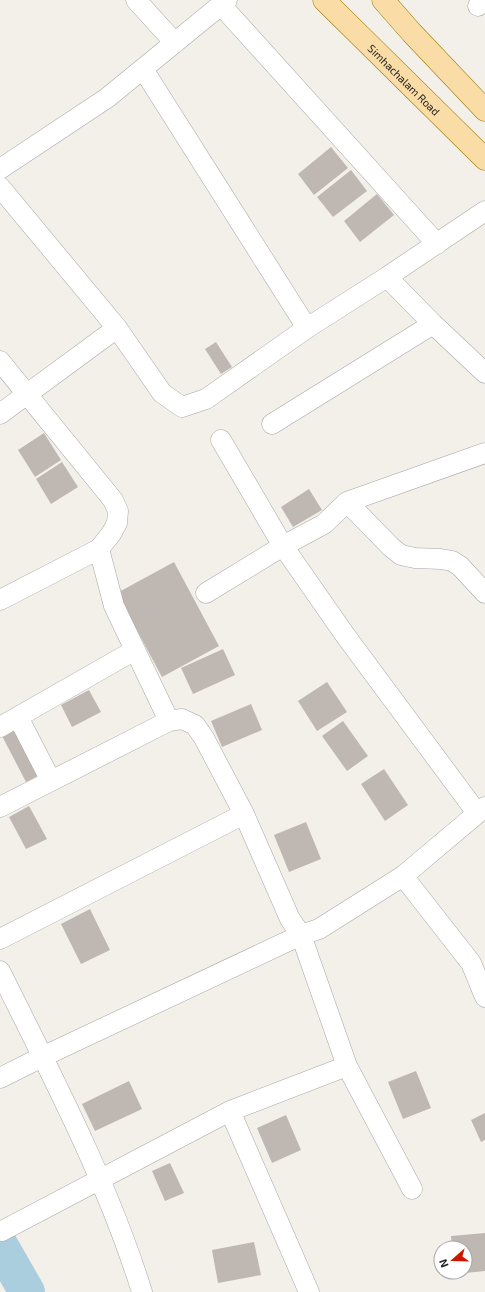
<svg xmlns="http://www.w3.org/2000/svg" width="485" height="1292" font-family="'Exo 2',sans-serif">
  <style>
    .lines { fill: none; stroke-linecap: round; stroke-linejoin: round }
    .river { stroke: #abcede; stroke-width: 36 }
    .building { fill: #bfb8b2 }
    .street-casing { stroke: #a6a6a6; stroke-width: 21 }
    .primary-casing { stroke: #9c7604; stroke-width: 23 }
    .street { stroke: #fff; stroke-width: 20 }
    .primary { stroke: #fadda6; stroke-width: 22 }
    .labels { text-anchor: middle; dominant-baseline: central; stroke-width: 3; stroke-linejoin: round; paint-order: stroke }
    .street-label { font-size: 11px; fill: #222; stroke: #fff }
  </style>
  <rect width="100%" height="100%" fill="#f2f0e9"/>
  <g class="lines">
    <path class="river" d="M0,1245L27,1292"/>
  </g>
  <path class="building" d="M331,147L348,168L314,195L298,174Z
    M351,170L367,191L333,217L317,197Z
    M377,194L394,215L360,242L344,221Z
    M216,342L232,367L221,374L205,349Z
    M44,433L61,460L35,477L18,450Z
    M62,462L78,487L51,504L36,479Z
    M309,489L322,510L293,527L281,507Z
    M174,562L219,646L162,677L117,593Z
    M223,649L235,675L193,694L181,668Z
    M327,682L347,712L317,731L298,701Z
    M89,690L101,712L72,727L61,705Z
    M251,704L262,730L222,747L211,721Z
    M343,721L368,756L347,771L322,736Z
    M13,726L39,775L26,782L1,734Z
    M384,769L408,805L385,821L361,784Z
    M29,806L47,839L26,849L9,817Z
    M306,822L321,859L289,872L274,835Z
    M90,909L110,950L81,964L61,924Z
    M416,1071L431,1108L403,1119L388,1082Z
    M129,1081L142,1109L95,1131L82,1104Z
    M485,1113V1140L481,1142L471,1120Z
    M286,1115L301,1150L272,1163L257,1128Z
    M170,1163L184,1193L165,1201L152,1171Z
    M485,1233V1271L465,1273V1248H452L451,1236Z
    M254,1242L261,1275L218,1283L212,1250Z"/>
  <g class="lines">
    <g class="street-casing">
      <path id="street" d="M136,0L175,43
        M221,5L437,244
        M478,6L485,0
        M143,69L307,328
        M0,169L107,98L227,0
        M0,187L117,328L162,393L182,407L206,399L307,328L387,277L485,211
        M387,277L433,324L485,373
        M0,361L113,500L118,511L117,523L111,534L99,549L0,600
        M0,414L117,328
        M272,424L433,324
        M221,440L283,546L345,635L477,813
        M347,502L391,547L401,555L415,558L441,559L452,561L460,566L485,593
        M99,549L114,606L169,721
        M206,593L283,546L324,524L347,502L485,453
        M18,717L51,781
        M0,727L135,650
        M0,807L169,721L182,719L195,725L204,738L244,814L290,919L301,935L319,929L403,876L485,807
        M403,876L471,963L485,997
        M0,939L244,814
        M0,971C52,1076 107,1180 142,1292
        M347,1066L412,1189
        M0,1078L42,1057L301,935L347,1066L230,1111L2,1231
        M230,1111L309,1292"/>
    </g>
    <g class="primary-casing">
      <g id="primary">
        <path id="s1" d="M324,0L485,159"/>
        <path d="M383,0L412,33L485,110"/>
      </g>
    </g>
    <use href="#street" class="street"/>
    <use href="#primary" class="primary"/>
  </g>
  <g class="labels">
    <g class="street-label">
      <text stroke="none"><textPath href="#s1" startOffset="113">Simhachalam Road</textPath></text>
    </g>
  </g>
  <g transform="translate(453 1260) rotate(250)"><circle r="19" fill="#ffffff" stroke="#a7a7a7"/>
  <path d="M0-3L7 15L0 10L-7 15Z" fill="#ce1605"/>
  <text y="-6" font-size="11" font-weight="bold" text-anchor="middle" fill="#222222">N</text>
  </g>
</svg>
